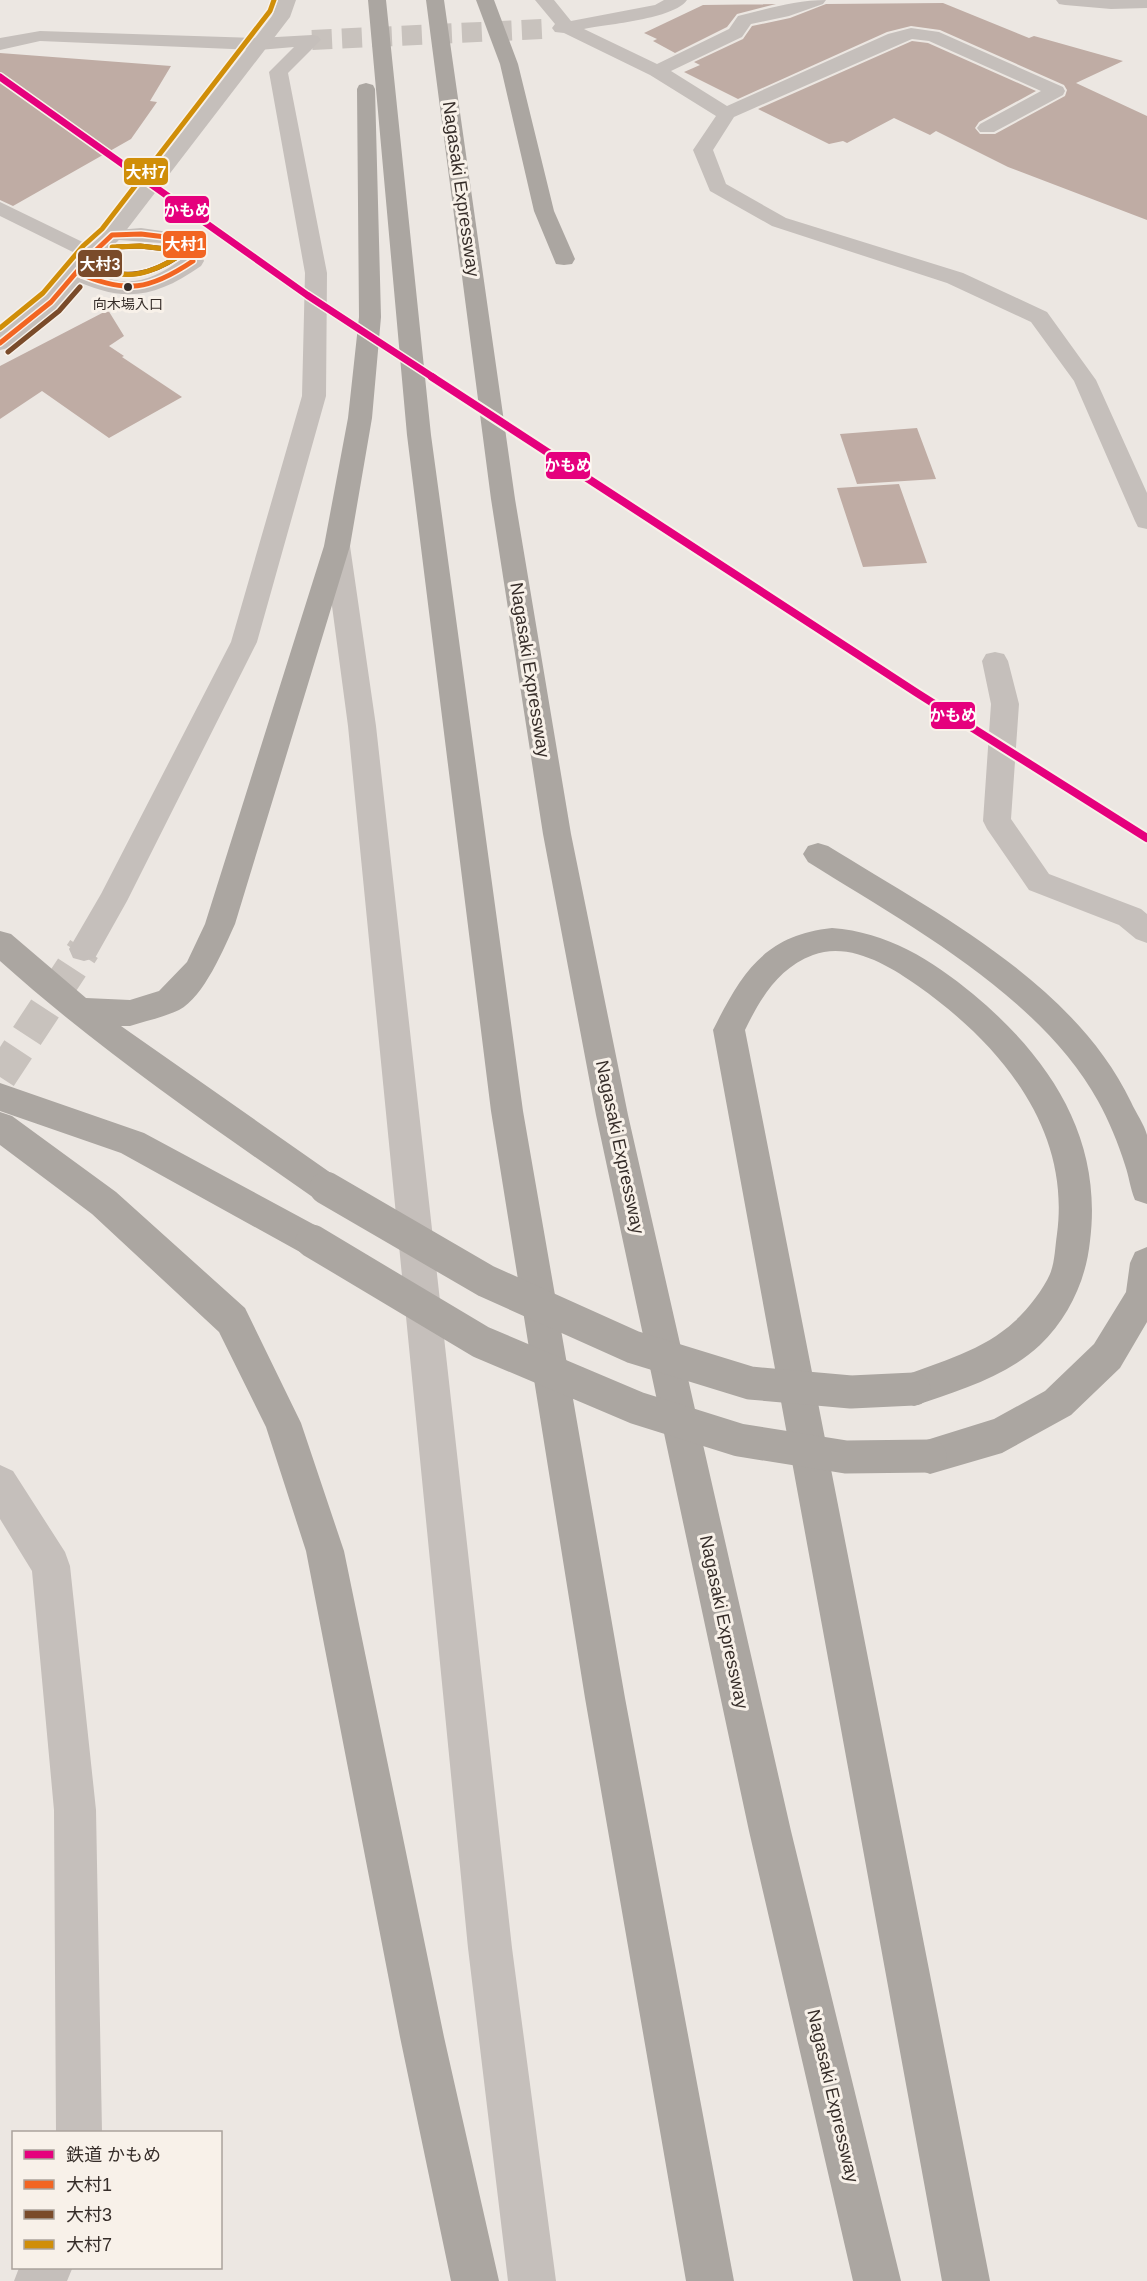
<svg xmlns="http://www.w3.org/2000/svg" width="1147" height="2281" font-family="Arial,'Noto Sans JP',sans-serif">
  <style>
    .building { fill: #bfaca4 }
    .lines { fill: none; stroke-linecap: round; stroke-linejoin: round }
    .minor-tunnel-far1 { stroke: #c8c2bd; stroke-width: 20; stroke-dasharray: 20 10; stroke-linecap: butt }
    .minor-tunnel { stroke: #c8c2bd; stroke-width: 33; stroke-dasharray: 33 16; stroke-linecap: butt }
    .service { fill: #c5bfbb; fill-rule: evenodd }
    .minor { fill: #c5bfbb; fill-rule: evenodd }
    .tertiary { fill: #c5bfbb; fill-rule: evenodd }
    .motorway { fill: #aba6a1; fill-rule: evenodd }
    .motorway-bridge { stroke: #aba6a1; stroke-width: 33 }
    .bus-1-casing { stroke: #f8f1e9; stroke-width: 8 }
    .bus-2-casing { stroke: #f8f1e9; stroke-width: 8 }
    .bus-3-casing { stroke: #f8f1e9; stroke-width: 8 }
    .bus-1 { stroke: #f26522; stroke-width: 5 }
    .bus-2 { stroke: #7a4b2a; stroke-width: 5 }
    .bus-3 { stroke: #d08e08; stroke-width: 5 }
    .rail-1-far1-casing { stroke: #f8f1e9; stroke-width: 10 }
    .rail-1-casing { stroke: #f8f1e9; stroke-width: 12 }
    .rail-1-far1 { stroke: #e5007d; stroke-width: 7 }
    .rail-1 { stroke: #e5007d; stroke-width: 8 }
    .bus-dot { fill: #362d29; stroke: #f8f1e9; stroke-width: 2 }
    .labels { text-anchor: middle; dominant-baseline: central; stroke-width: 6; stroke-linejoin: round; paint-order: stroke }
    .far-bus-label { font-size: 14px; fill: #362d29; stroke: #f8f1e9 }
    .street-label { font-size: 18px; fill: #362d29; stroke: #f8f1e9 }
    .line-badge { stroke: #f8f1e9; stroke-width: 2 }
    .badge-label { font-size: 16px; text-anchor: middle; font-weight: bold; fill: #fff }
  </style>
  <rect width="100%" height="100%" fill="#ece7e2"/>
  <path class="building" d="M943,3L1029,38L1034,36L1123,61L1076,83L1147,116V220L1008,167L936,131L930,135L894,118L847,143L843,141L829,144L758,109L912,41L928,43L1036,91L979,122L975,128L980,134H995L1065,96L1067,90L1064,85L940,30L911,26L887,32L738,99L684,72L700,65L694,62L743,39L752,26L790,18L826,4Z
    M776,4L737,14L727,27L675,53L653,41L657,39L644,33L703,5Z
    M0,53L171,66L150,101L157,102L131,139L13,206L0,200Z
    M108,310L124,336L109,346L124,356L122,357L182,397L109,438L42,391L0,419V366Z
    M917,428L936,479L857,484L840,434Z
    M899,484L927,563L863,567L837,488Z"/>
  <g class="lines">
    <path class="minor-tunnel-far1" d="M312,40L542,29"/>
    <path class="minor-tunnel" d="M0,1077L84,949"/>
    <path class="service" d="M141,228L189,235L200,249L204,261L201,266C154,299 122,303 70,278L67,273L70,268C83,265 91,272 102,276C132,289 157,277 182,259L175,244L105,239L102,235L105,231Z
      M337,538L346,540L350,546L376,726L512,1948L556,2281H508L468,1948L348,726L324,546L328,540Z"/>
    <path class="minor" d="M535,0H554L571,21L655,5L664,0H687C674,19 608,24 584,29L657,64L729,29L738,16C767,9 796,0 826,0L823,4L789,16L751,24L742,37L671,71L727,106L888,34L911,28L939,32L1063,87L1065,91L1063,95L994,132H980L977,128L980,124L1041,91L929,41L912,39L734,117L713,150L726,184L786,218L963,273L1047,312L1096,380L1147,493V529L1138,527L1135,521L1074,381L1031,322L947,283L772,226L710,191L693,150L716,116L650,75L564,33L555,32L552,28L555,24Z
      M1056,0H1147V8L1111,9L1065,5L1059,4Z
      M40,31L259,38L312,35L318,36L321,40L288,73L327,273L326,396L257,642L127,901L95,958L84,961L73,958L69,949L101,894L231,642L302,396L305,273L269,72L294,47L259,50L40,41L0,50V38Z
      M0,202L99,250L103,254L99,258L92,260L85,258L0,216Z
      M995,652L1004,654L1008,661L1019,704L1011,819L1049,874L1141,909L1147,914V943L1136,939L1119,925L1029,890L987,829L983,821L991,704L982,661L986,654Z
      M0,1465L13,1471L65,1552L70,1566L96,1810L102,2132H56L54,1810L32,1571L0,1519Z
      M19,2268H71L72,2269L67,2281H14Z"/>
    <path class="tertiary" d="M278,0H296L290,17L118,241L99,258L59,307L8,348L0,350V332L43,297L85,250L104,233L272,16Z"/>
    <path class="motorway" d="M368,0H386L431,435L523,1111L625,1698L734,2281H686L585,1698L491,1111L407,435Z
      M426,0H444L515,499L571,834L628,1115L791,1831L901,2281H853L749,1831L596,1115L543,834L491,499Z
      M476,0H494L518,64L554,211L575,259L572,264L564,265L556,264L534,211L500,64Z
      M366,83L373,85L375,89L381,317L372,418L350,546L235,924C224,948 204,997 179,1010C164,1017 146,1021 130,1026H121L338,1178L343,1188L338,1198L326,1203L314,1198C206,1123 98,1049 0,961V931L11,934L86,998L130,1000L159,991L187,962L205,924L324,546L348,418L359,317L357,89L359,85Z
      M818,843L828,846C936,913 1074,983 1131,1102C1136,1113 1144,1124 1147,1135C1147,1151 1147,1186 1147,1204L1135,1200C1130,1188 1129,1176 1125,1165C1118,1143 1109,1121 1098,1101C1040,996 907,924 808,862L803,854L808,846Z
      M832,928C887,932 932,960 973,994C1050,1058 1103,1138 1090,1241C1086,1280 1069,1317 1040,1345C1006,1377 957,1391 914,1406L901,1401L896,1389L901,1377C941,1361 983,1351 1015,1321C1028,1309 1043,1290 1050,1274C1055,1262 1055,1247 1057,1234C1071,1128 1000,1044 918,986C890,966 849,941 813,955C778,968 760,999 745,1030L990,2281H942L713,1030C741,974 764,935 832,928Z
      M0,1083L144,1133L324,1230L329,1241L324,1252L312,1256L300,1252L121,1153L0,1111Z
      M0,1112L12,1116L116,1192L245,1308L301,1423L344,1551L444,2037L499,2281H451L400,2037L306,1551L266,1427L219,1332L92,1214L0,1145Z
      M1147,1247V1322L1120,1368L1071,1415L1002,1453L930,1474L917,1469L911,1456L917,1443L994,1419L1045,1391L1094,1344L1126,1292L1130,1263L1135,1252Z"/>
    <path class="motorway-bridge" d="M326,1188L486,1281L633,1347L750,1383L851,1392L914,1389
      M312,1241L481,1342L637,1408L739,1440L846,1457L930,1456"/>
    <g class="bus-1-casing">
      <path id="bus-1" d="M0,343L51,302L92,254L112,235L141,234L182,239L193,261C150,290 126,294 78,273"/>
    </g>
    <g class="bus-2-casing">
      <path id="bus-2" d="M140,246L175,250L179,256C152,274 127,280 96,268L117,247Z
        M8,352L59,311L80,287"/>
    </g>
    <g class="bus-3-casing">
      <path id="bus-3" d="M83,262C122,280 143,279 179,256L175,250L140,246L112,247
        M0,328L43,293L83,246L102,229L270,11L274,0"/>
    </g>
    <use href="#bus-1" class="bus-1"/>
    <use href="#bus-2" class="bus-2"/>
    <use href="#bus-3" class="bus-3"/>
    <g class="rail-1-far1-casing">
      <path id="rail-1-far1" d="M0,77L307,295L434,378"/>
    </g>
    <g class="rail-1-casing">
      <path id="rail-1" d="M432,377L917,693L1147,838"/>
    </g>
    <use href="#rail-1-far1" class="rail-1-far1"/>
    <use href="#rail-1" class="rail-1"/>
  </g>
  <circle class="bus-dot" cx="128" cy="287" r="5"/>
  <g class="labels">
    <g class="far-bus-label">
      <text x="128" y="304">向木場入口</text>
    </g>
    <g class="street-label">
      <text transform="translate(461 189) rotate(82)">Nagasaki Expressway</text>
      <text transform="translate(530 670) rotate(81)">Nagasaki Expressway</text>
      <text transform="translate(620 1147) rotate(78)">Nagasaki Expressway</text>
      <text transform="translate(724 1622) rotate(78)">Nagasaki Expressway</text>
      <text transform="translate(833 2096) rotate(77)">Nagasaki Expressway</text>
    </g>
  </g>
  <g class="line-badge">
    <rect x="123" y="157" width="46" height="29" rx="6" fill="#d08e08"/>
    <rect x="164" y="195" width="46" height="29" rx="6" fill="#e5007d"/>
    <rect x="162" y="230" width="45" height="29" rx="6" fill="#f26522"/>
    <rect x="77" y="249" width="46" height="29" rx="6" fill="#7a4b2a"/>
    <rect x="545" y="451" width="46" height="29" rx="6" fill="#e5007d"/>
    <rect x="930" y="701" width="46" height="29" rx="6" fill="#e5007d"/>
  </g>
  <g class="badge-label">
    <text x="146" y="178">大村7</text>
    <text x="187" y="216">かもめ</text>
    <text x="185" y="250">大村1</text>
    <text x="100" y="270">大村3</text>
    <text x="568" y="471">かもめ</text>
    <text x="953" y="721">かもめ</text>
  </g>
  <rect x="12" y="2131" width="210" height="138" fill="#f8f1e9" stroke="#aaa39c" stroke-width="1.5"/>
  <rect x="24" y="2150" width="30" height="9" fill="#e5007d" stroke="#aaa39c" stroke-width="1.5"/>
  <text x="66" y="2161" font-size="18" fill="#362d29">鉄道 かもめ</text>
  <rect x="24" y="2180" width="30" height="9" fill="#f26522" stroke="#aaa39c" stroke-width="1.5"/>
  <text x="66" y="2191" font-size="18" fill="#362d29">大村1</text>
  <rect x="24" y="2210" width="30" height="9" fill="#7a4b2a" stroke="#aaa39c" stroke-width="1.5"/>
  <text x="66" y="2221" font-size="18" fill="#362d29">大村3</text>
  <rect x="24" y="2240" width="30" height="9" fill="#d08e08" stroke="#aaa39c" stroke-width="1.5"/>
  <text x="66" y="2251" font-size="18" fill="#362d29">大村7</text>
</svg>
